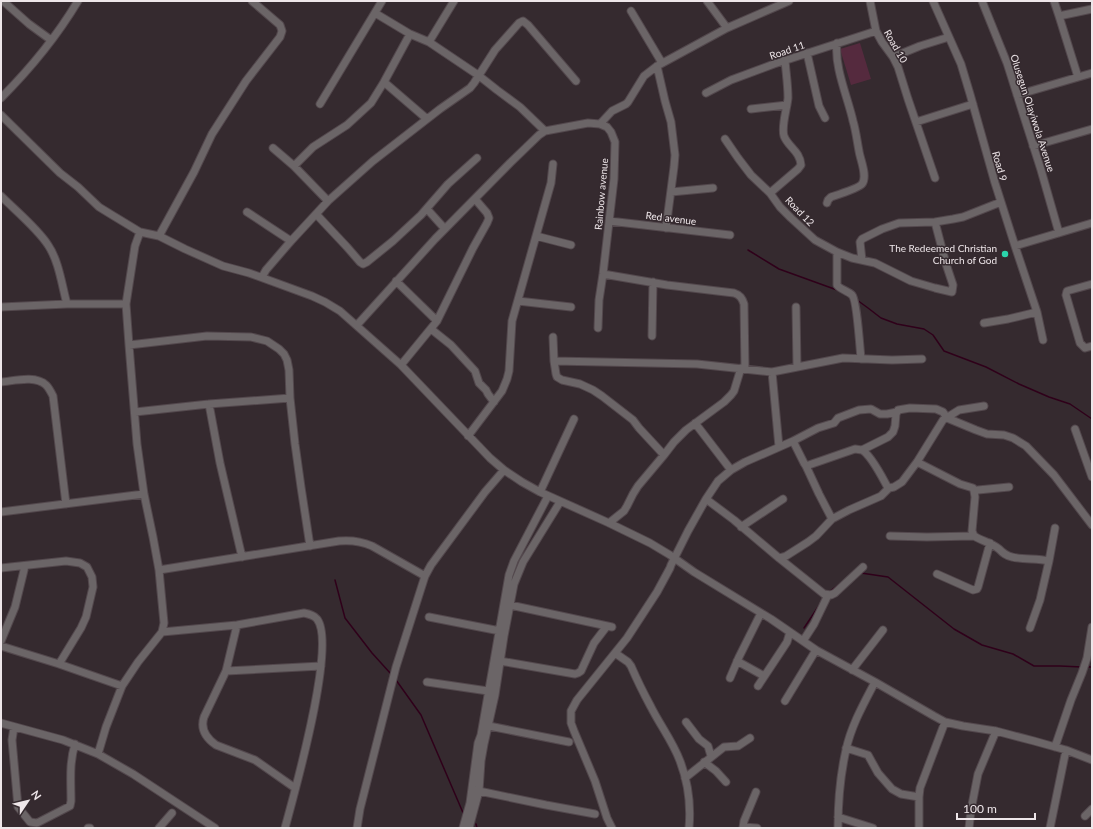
<svg xmlns="http://www.w3.org/2000/svg" width="1093" height="829" font-family="Lato,sans-serif">
  <style>
    .green { fill: #552a3e }
    .lines { fill: none; stroke-linecap: round; stroke-linejoin: round }
    .stream { stroke: #2f001a; stroke-width: 1.5 }
    .minor-casing { stroke: #53484d; stroke-width: 9 }
    .minor { stroke: #6b6567; stroke-width: 7 }
    .poi-dot { fill: #2bd5ac; stroke: #352a2f; stroke-width: 1.5 }
    .labels { text-anchor: middle; dominant-baseline: central; stroke-width: 3; stroke-linejoin: round; paint-order: stroke }
    .street-label { font-size: 10px; fill: #eee6e9; stroke: #352a2f }
    .poi-label { font-size: 10px; fill: #eee6e9; stroke: #352a2f; text-anchor: end }
  </style>
  <rect width="100%" height="100%" fill="#352a2f"/>
  <path class="green" d="M860,43L871,79L851,85L840,49Z"/>
  <g class="lines">
    <path class="stream" d="M748,250L779,269L837,290
      M857,300L868,308L881,318L897,324L924,329L933,335L944,351L986,367L1019,384L1049,397L1070,404L1092,419
      M861,573L888,577L954,629L982,645L1013,654L1034,666H1060L1082,667
      M335,580L345,618L372,653L391,674
      M829,592L841,583
      M804,628L820,604
      M1086,667H1092
      M396,680L421,715L464,815
      M476,824L477,828"/>
    <g class="minor-casing">
      <path id="minor" d="M3,1L29,24L51,40
        M707,1L727,28
        M870,1L876,31L882,42L893,57L898,67L908,99L935,178
        M933,1L961,64L970,94L995,183L1015,246L1037,312L1043,340
        M982,1L1007,63L1041,170L1059,233
        M1054,1L1059,16L1078,77
        M631,11L662,63
        M375,13L410,34L429,42L478,75L497,90L520,107L545,131
        M1059,16L1092,9
        M429,42L454,1
        M807,53L819,106L825,118
        M893,57L920,46L949,37
        M657,66L665,101L671,122L675,155L674,167L666,228
        M384,82L427,119
        M706,93L731,80L774,64L876,31
        M1017,95L1092,73
        M1,98C30,69 57,36 78,1
        M320,104L382,1
        M751,109L787,105
        M1,115L60,173L78,187L99,207L112,215L140,232L159,236L185,249L223,266L249,273L312,296L325,302L340,311L401,365L490,458L504,470L522,482L540,492L609,523L650,543L670,555L694,572L771,619L816,650L875,682L934,716L945,722L963,726L996,731L1034,741L1066,750L1092,760
        M916,122L973,104
        M600,124L612,111L626,104L628,102L644,76L657,66L727,28L789,1
        M725,139L738,158L751,175L770,193L780,207L791,218L815,240L837,252L852,258L875,263L911,281L935,288L952,292L953,285L946,264L935,222
        M1033,146L1092,129
        M273,148L294,166L328,201
        M294,166L313,147L347,125L371,103L384,82L410,34
        M671,192L713,188
        M770,193L798,169L801,165C800,151 788,147 784,136C781,126 787,109 788,98C788,85 786,73 785,60
        M1,196C15,210 38,229 48,245C59,261 62,286 67,304
        M827,203L828,200L831,197C837,195 859,188 862,184C868,176 860,159 859,151C857,141 856,131 853,121C848,98 834,67 837,43
        M427,209L445,229
        M247,212L291,241
        M316,214L347,247L360,262L363,264L367,262L393,241L421,215L448,184L477,158
        M609,221L730,235
        M159,236L194,172L212,134L246,81L280,37L282,31L280,25L252,1
        M536,236L571,245
        M1015,246L1092,223
        M837,252V285L839,287C843,290 849,292 852,295C857,300 860,349 861,359
        M862,260L860,242L862,239L882,229L899,223L935,222L953,219L963,217L1001,202
        M603,274L667,285L734,293C740,295 742,298 744,304L745,369
        M262,277L266,270L291,241L328,201L373,161L440,109L470,88L474,83L495,50L519,23L523,21L528,25L576,81
        M396,281L437,321
        M1092,284L1067,291L1066,295L1080,343L1085,348L1092,346
        M518,301L571,307
        M1,307L67,304H126
        M796,307L797,367
        M984,323L1008,319L1037,312
        M357,325L435,239L510,163L539,135L545,131L588,123L600,124L607,127L611,132L615,142L614,179L603,274L599,300L598,328
        M431,329L451,345L475,371L479,383L486,390L488,394L494,402
        M652,336L653,282
        M553,337L554,361L556,374L557,377L562,380L580,384L593,390L602,396L633,420L639,428L664,455
        M129,345L207,336L251,337L267,341L279,349L284,354L287,360L289,370L290,398L295,444L301,487L310,546
        M554,361L697,364L772,372L843,358L892,360L922,359
        M401,365L437,321L473,248L487,223L489,218L487,213L475,199
        M772,372L779,447
        M1,382C14,381 35,375 46,385C49,388 51,392 53,396L66,504
        M209,404L220,463L242,557
        M135,412L209,404L290,398
        M695,423L731,470
        M1075,429L1092,477
        M468,436L502,391L507,379L509,371L512,321L551,183L553,164
        M793,441L804,463L806,466L855,449L862,450L888,437L893,432L895,426L896,414L898,410L910,408L936,409L943,412L947,418L976,430L987,434L1004,435L1013,438L1026,446L1054,475L1092,525
        M862,450C871,455 882,477 887,486L889,488
        M917,462L960,484L973,488L974,491L975,497L972,531L974,536C982,541 992,543 999,549C1003,553 1006,556 1012,557C1024,560 1037,558 1049,561
        M806,466L819,494L832,519
        M974,491L978,490L1009,487
        M540,492L574,419
        M706,499L734,520L779,558L824,594L831,595L835,593L863,567
        M1,512L144,494
        M609,523L624,511L627,506L633,494L638,486L664,455L674,442L686,430L724,402L731,395L734,391L741,368
        M741,527L783,499
        M890,536L927,537L974,536
        M779,558L786,556L808,542L816,536L832,519L849,510L881,496L889,488L894,487L902,482L917,462L943,420L959,410L984,406
        M1,568L66,561L80,563L87,567L92,577L93,587L86,617L81,628L59,664
        M159,570L339,541C351,540 361,541 372,546L425,576
        M937,574L973,590L977,589L978,587L990,543
        M510,605L612,627
        M429,617L500,631
        M237,625L226,671L204,717C200,729 206,738 216,745L255,760L295,788
        M1030,628L1040,600L1049,561L1055,528
        M162,632L237,625L304,613C309,614 314,615 317,619C337,644 294,794 285,828
        M1,641L15,607L25,566
        M803,641L814,624L828,595
        M1,646L59,664L122,686
        M615,653L628,662L631,666C637,680 644,694 651,707C660,725 673,742 680,761C688,782 691,806 689,828
        M500,661L575,674L578,673L581,671L594,643L607,626
        M737,661L764,676
        M852,670L883,630
        M226,671L321,666
        M730,678L739,657L761,613
        M427,682L488,691
        M758,686L787,642L790,632
        M785,701L816,650
        M686,722L699,739L708,746L711,756
        M1,723L63,740L98,754L133,774L215,828
        M489,726L569,742
        M14,727L12,740L18,807L30,822L37,823L70,806L71,801C71,782 69,763 75,744
        M1055,747L1071,700L1082,673L1087,658L1092,627
        M846,748L868,755L878,773L892,789L901,794L919,797
        M98,754L106,727L122,686L138,662L162,632L164,623L159,570L153,537L144,494L137,444L129,345L126,304L135,246L140,232
        M704,762L716,771L726,782
        M685,778L724,747L738,746L750,738
        M474,790L546,805L595,814
        M1085,816L1092,809
        M838,817L873,828
        M743,827L757,828
        M88,828H90
        M159,828L172,813
        M357,828L360,809L396,667L425,576L431,565L485,492L504,470
        M463,828L470,803L478,743L481,735L509,575L514,561L548,496
        M469,828L479,791L481,761L484,744L495,695L504,636L514,584L523,562L560,502
        M612,828L607,818L595,781L574,731L571,723V711L577,700L627,638L657,592L670,568L671,565L688,531L706,499L718,481L731,470L745,462L793,441L818,428L834,423L838,418L859,410L871,409L880,414H887L897,412
        M743,828L744,821L756,792
        M838,828C838,802 840,776 846,750C851,726 864,703 875,682
        M919,828V797L920,788L945,722
        M969,828L971,810L978,774L996,731
        M1050,828L1066,750"/>
    </g>
    <use href="#minor" class="minor"/>
  </g>
  <circle class="poi-dot" cx="1005" cy="254" r="4"/>
  <g class="labels">
    <g class="street-label">
      <text transform="translate(896 46) rotate(60)">Road 10</text>
      <text transform="translate(787 50) rotate(-19)">Road 11</text>
      <text transform="translate(1033 113) rotate(72)">Olusegun Olayiwola Avenue</text>
      <text transform="translate(1000 166) rotate(74)">Road 9</text>
      <text transform="translate(601 194) rotate(-85)">Rainbow avenue</text>
      <text transform="translate(800 211) rotate(46)">Road 12</text>
      <text transform="translate(671 218) rotate(7)">Red avenue</text>
    </g>
    <g class="poi-label">
      <text x="997" y="248">The Redeemed Christian<tspan x="997" dy="12">Church of God</tspan></text>
    </g>
  </g>
  <rect width="1093" height="829" fill="none" stroke="#eee6e9" stroke-width="4"/>
  <g transform="translate(28 801) rotate(55)" stroke="#352a2f" stroke-width="3" paint-order="stroke">
  <path d="M0-3L7 15L0 10L-7 15Z" fill="#eee6e9"/>
  <text y="-6" font-size="11" font-weight="bold" text-anchor="middle" fill="#eee6e9">N</text>
  </g>
  <path d="M957 813v6h78v-6" fill="none" stroke="#eee6e9" stroke-width="2"/>
  <text x="963" y="813" font-size="12" fill="#eee6e9" stroke="#352a2f" stroke-width="3" paint-order="stroke">100 m</text>
</svg>
